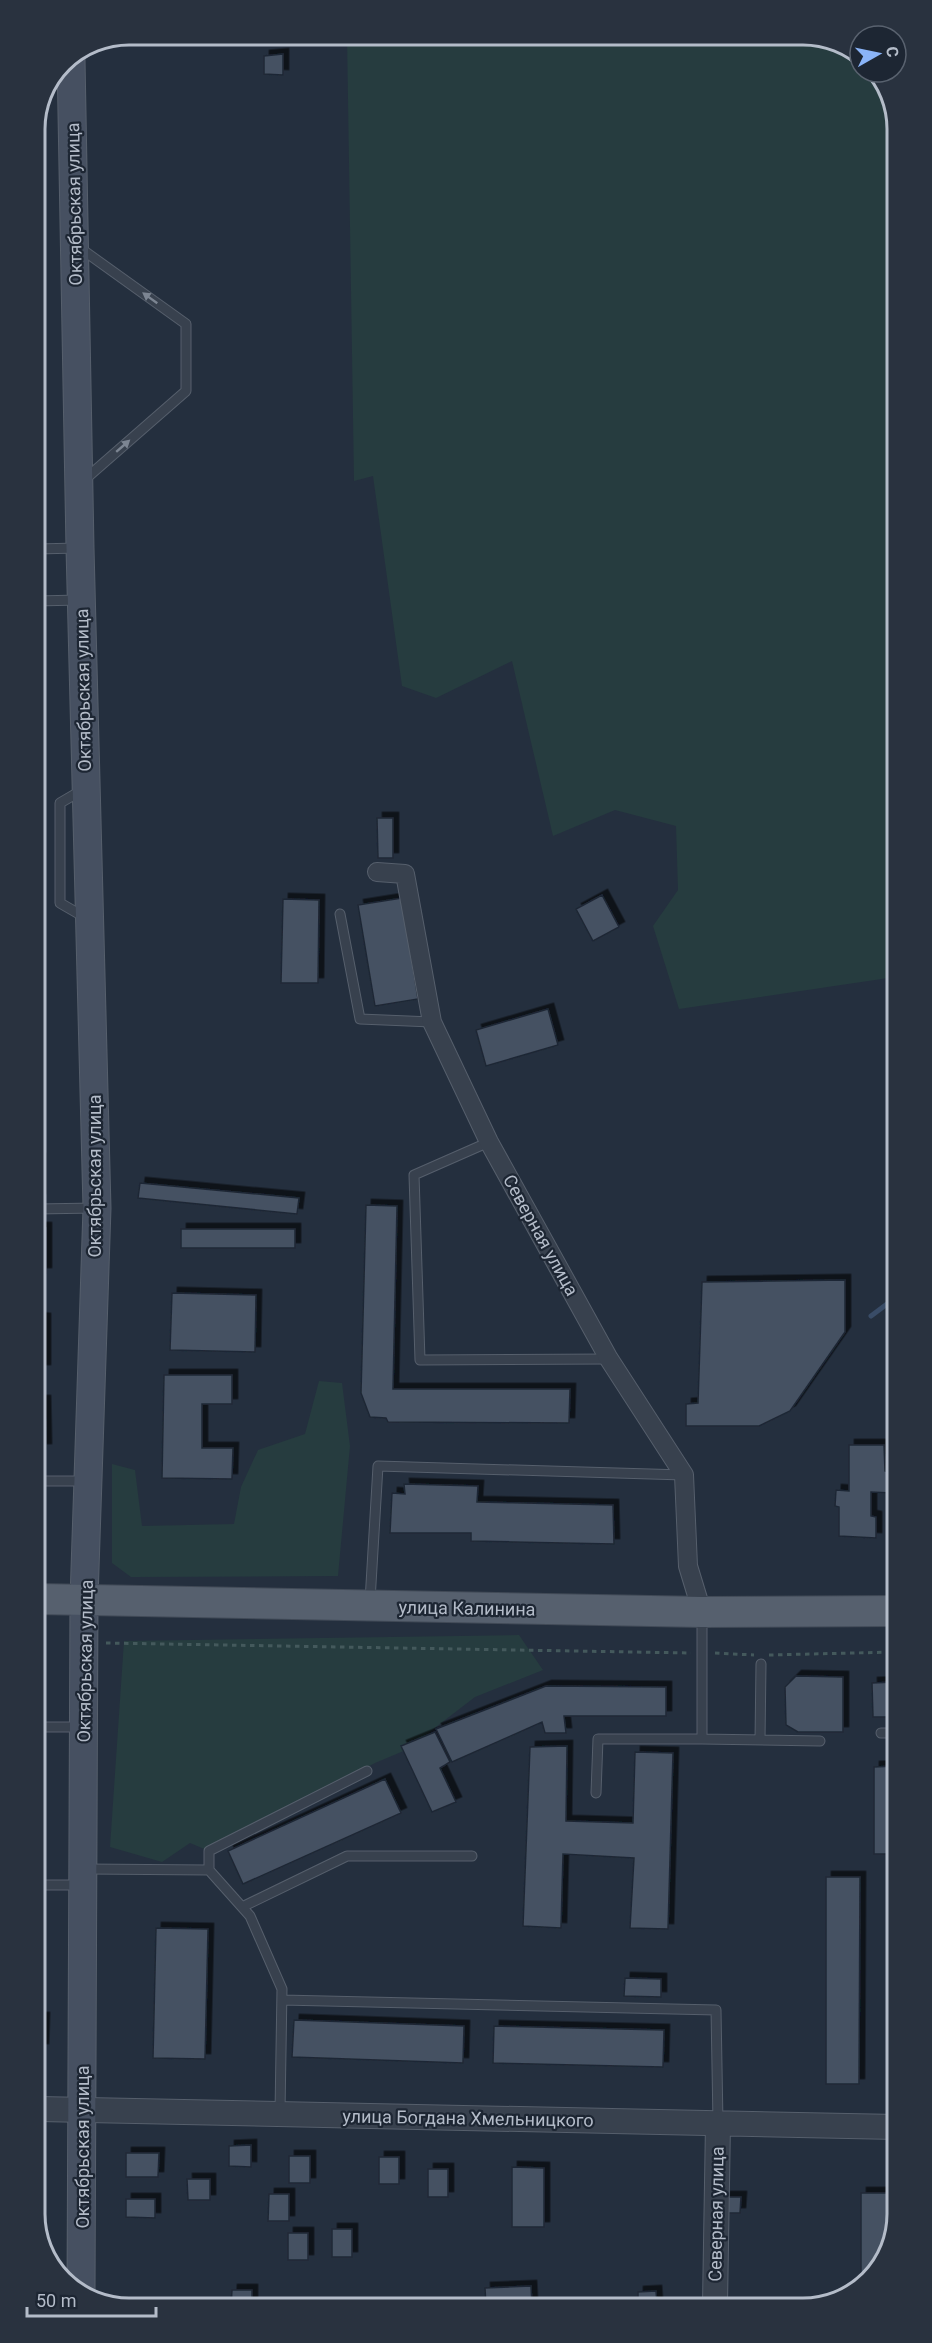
<svg xmlns="http://www.w3.org/2000/svg" width="932" height="2343" font-family="Roboto,sans-serif">
  <style>
    .green { fill: #263c3f }
    .lines { fill: none; stroke-linecap: round; stroke-linejoin: round }
    .stream { stroke: #394c67; stroke-width: 5 }
    .building { fill: #455162; stroke: #1f2835; stroke-width: 1.5; filter: url(#shadow) }
    .service-casing { stroke: #565f6c; stroke-width: 11 }
    .minor-casing { stroke: #565f6c; stroke-width: 20 }
    .tertiary-casing { stroke: #565f6c; stroke-width: 26 }
    .secondary-casing { stroke: #565f6c; stroke-width: 29 }
    .primary-casing { stroke: #414a57; stroke-width: 32 }
    .path { stroke: #44595c; stroke-width: 3; stroke-dasharray: 4.5 4.5; stroke-linecap: butt }
    .service { stroke: #38414e; stroke-width: 9 }
    .minor { stroke: #38414e; stroke-width: 18 }
    .tertiary { stroke: #38414e; stroke-width: 24 }
    .secondary { stroke: #465061; stroke-width: 27 }
    .primary { stroke: #56606e; stroke-width: 30 }
    .oneway { fill: #7c8592 }
    .labels { text-anchor: middle; dominant-baseline: central; stroke-width: 4.5; stroke-linejoin: round; paint-order: stroke }
    .street-label { font-size: 18px; fill: #b4bcc9; stroke: #1d2633 }
    .rim { fill: none; stroke: #b4bcc9; stroke-width: 3 }
  </style>
  <defs>
    <filter id="shadow"><feDropShadow dx="5.5" dy="-5.5" stdDeviation="0" flood-color="#0009"/></filter>
  </defs>
  <rect width="100%" height="100%" fill="#242f3e"/>
  <path class="green" d="M347,35H809L860,54V72H873L893,99L895,977L679,1009L653,926L678,890L676,826L615,810L553,836L512,661L436,698L402,686L373,476L354,481Z
    M319,1381L342,1383L350,1446L338,1576L131,1577L112,1563V1464L135,1470L142,1526L234,1524L241,1487L258,1450L305,1434Z
    M519,1635L543,1670L475,1697L406,1750L375,1763L209,1851L190,1843L162,1862L110,1847L124,1641Z"/>
  <g class="lines">
    <path class="stream" d="M871,1316L895,1298"/>
  </g>
  <path class="building" d="M283,54V75L264,74V56Z
    M377,818H393V858H378Z
    M602,895L619,927L593,941L576,909Z
    M402,898L418,999L375,1006L358,905Z
    M283,899L319,900L318,983H281Z
    M548,1009L558,1045L486,1066L476,1030Z
    M37,1159H40V1199L37,1200Z
    M140,1183L299,1198L297,1214L138,1198Z
    M366,1205L397,1206L393,1389H570L569,1423L388,1422L386,1418L370,1417L361,1393Z
    M37,1228H46V1273H37Z
    M181,1229H295V1248H181Z
    M845,1280V1332L790,1411L759,1426H686V1404L698,1403L702,1282Z
    M172,1293L256,1295L255,1352L170,1350Z
    M37,1318L45,1319V1370H37Z
    M164,1375H232V1404H202V1448H233L232,1479L162,1478Z
    M38,1401H45L46,1449H38Z
    M849,1445H884L885,1471L891,1473L892,1493L871,1492V1516L876,1517V1538L839,1536V1507L835,1506L836,1490L849,1491Z
    M404,1484L478,1486L477,1502L613,1505L614,1544L471,1541V1533H390L392,1493L405,1494Z
    M796,1676L843,1677V1732H798L786,1725L785,1687Z
    M896,1682V1717H873L872,1683Z
    M546,1686L666,1687V1716H564L566,1733H545L542,1722L452,1762L436,1729Z
    M435,1732L450,1762L440,1768L456,1802L432,1812L401,1746Z
    M567,1746L566,1821L633,1823L635,1752L673,1753L668,1929L630,1928L634,1858L563,1854L561,1928L523,1926L530,1747Z
    M896,1766L897,1854H874V1767Z
    M385,1779L401,1813L243,1884L228,1851Z
    M826,1877H860L859,2084H826Z
    M156,1928L208,1929L205,2059L153,2058Z
    M625,1978L661,1979V1997L624,1996Z
    M39,2018H44L43,2049H39Z
    M294,2020L464,2026L463,2063L292,2057Z
    M494,2026L664,2030L663,2067L493,2063Z
    M251,2145V2167L229,2166V2146Z
    M126,2153H159L158,2177H126Z
    M289,2156H310V2183H289Z
    M379,2157H399V2184H379Z
    M512,2167L544,2168V2227H512Z
    M428,2169H448V2197H428Z
    M187,2179H210V2200H188Z
    M861,2193H897V2216L878,2271L861,2284Z
    M269,2194H289V2221H268Z
    M725,2197H741L740,2213H724Z
    M126,2199H155V2218L126,2217Z
    M332,2229H352V2257H332Z
    M288,2233H308V2260H288Z
    M531,2286L532,2306H486L485,2288Z
    M232,2290H252V2307L231,2308Z
    M656,2291L657,2305H638V2292Z"/>
  <g class="lines">
    <g class="service-casing">
      <path id="service" d="M80,248L186,324V391L83,481
        M36,549L78,548
        M36,601L79,600
        M84,789L60,803V903L86,918
        M340,914L360,1019L432,1022
        M489,1142L414,1175L420,1360L609,1359
        M37,1209L95,1208
        M38,1481H86
        M370,1601L378,1466L684,1475
        M38,1727H81
        M881,1733H896
        M702,1739L820,1741
        M760,1740L761,1664
        M596,1793L598,1739H702V1617
        M86,1869L209,1870V1851L367,1771
        M209,1870L250,1916L282,1989L280,2112
        M39,1885H81
        M242,1907L347,1856H472
        M282,2000L716,2010L718,2123"/>
    </g>
    <g class="minor-casing">
      <path id="minor" d="M377,872L405,874L432,1022L489,1142L609,1359L684,1475L688,1566L702,1612"/>
    </g>
    <g class="tertiary-casing">
      <path id="tertiary" d="M39,2109L897,2127
        M715,2304L718,2123"/>
    </g>
    <g class="secondary-casing">
      <path id="secondary" d="M71,59L80,548L97,1208L84,1599L81,2293"/>
    </g>
    <g class="primary-casing">
      <path id="primary" d="M38,1599L702,1612L896,1611"/>
    </g>
    <path class="path" d="M106,1643L691,1653
      M715,1653L754,1655
      M769,1655L896,1652"/>
    <use href="#service" class="service"/>
    <use href="#minor" class="minor"/>
    <use href="#tertiary" class="tertiary"/>
    <use href="#secondary" class="secondary"/>
    <use href="#primary" class="primary"/>
  </g>
  <defs><path id="oneway-solid" d="M-6-.8H1V-3.2L6.5 0L1 3.2V.8H-6Z" transform="scale(1.5)"/></defs>
  <g class="oneway">
    <use href="#oneway-solid" transform="translate(150 298) rotate(-144)"/>
    <use href="#oneway-solid" transform="translate(123 446) rotate(-41)"/>
  </g>
  <g class="labels">
    <g class="street-label">
      <text transform="translate(74 204) rotate(-91)">Октябрьская улица</text>
      <text transform="translate(83 690) rotate(-91)">Октябрьская улица</text>
      <text transform="translate(94 1176) rotate(-90)">Октябрьская улица</text>
      <text transform="translate(541 1235) rotate(61)">Северная улица</text>
      <text transform="translate(467 1608) rotate(1)">улица Калинина</text>
      <text transform="translate(85 1661) rotate(-89)">Октябрьская улица</text>
      <text transform="translate(468 2118) rotate(1)">улица Богдана Хмельницкого</text>
      <text transform="translate(82 2147) rotate(-90)">Октябрьская улица</text>
      <text transform="translate(716 2214) rotate(-89)">Северная улица</text>
    </g>
  </g>
  <path d="M0 0H932V2343H0ZM129 45H803A84 84 0 0 1 887 129V2214A84 84 0 0 1 803 2298H129A84 84 0 0 1 45 2214V129A84 84 0 0 1 129 45Z" fill="#29323f" fill-rule="evenodd"/>
  <path class="rim" d="M129 45H803A84 84 0 0 1 887 129V2214A84 84 0 0 1 803 2298H129A84 84 0 0 1 45 2214V129A84 84 0 0 1 129 45Z"/>
  <g transform="translate(878 54) rotate(81)"><circle r="28" fill="#1d2633" stroke="#59626f" stroke-width="1.5"/>
  <path d="M0-4.5L10 22L0 15L-10 22Z" fill="#8ab4f8"/>
  <text y="-9" font-size="16" font-weight="bold" text-anchor="middle" fill="#b4bcc9">С</text>
  </g>
  <path d="M27 2307v9h129v-9" fill="none" stroke="#b4bcc9" stroke-width="3"/>
  <text x="36" y="2307" font-size="18" fill="#b4bcc9" stroke="#1d2633" stroke-width="4.5" paint-order="stroke">50 m</text>
</svg>
